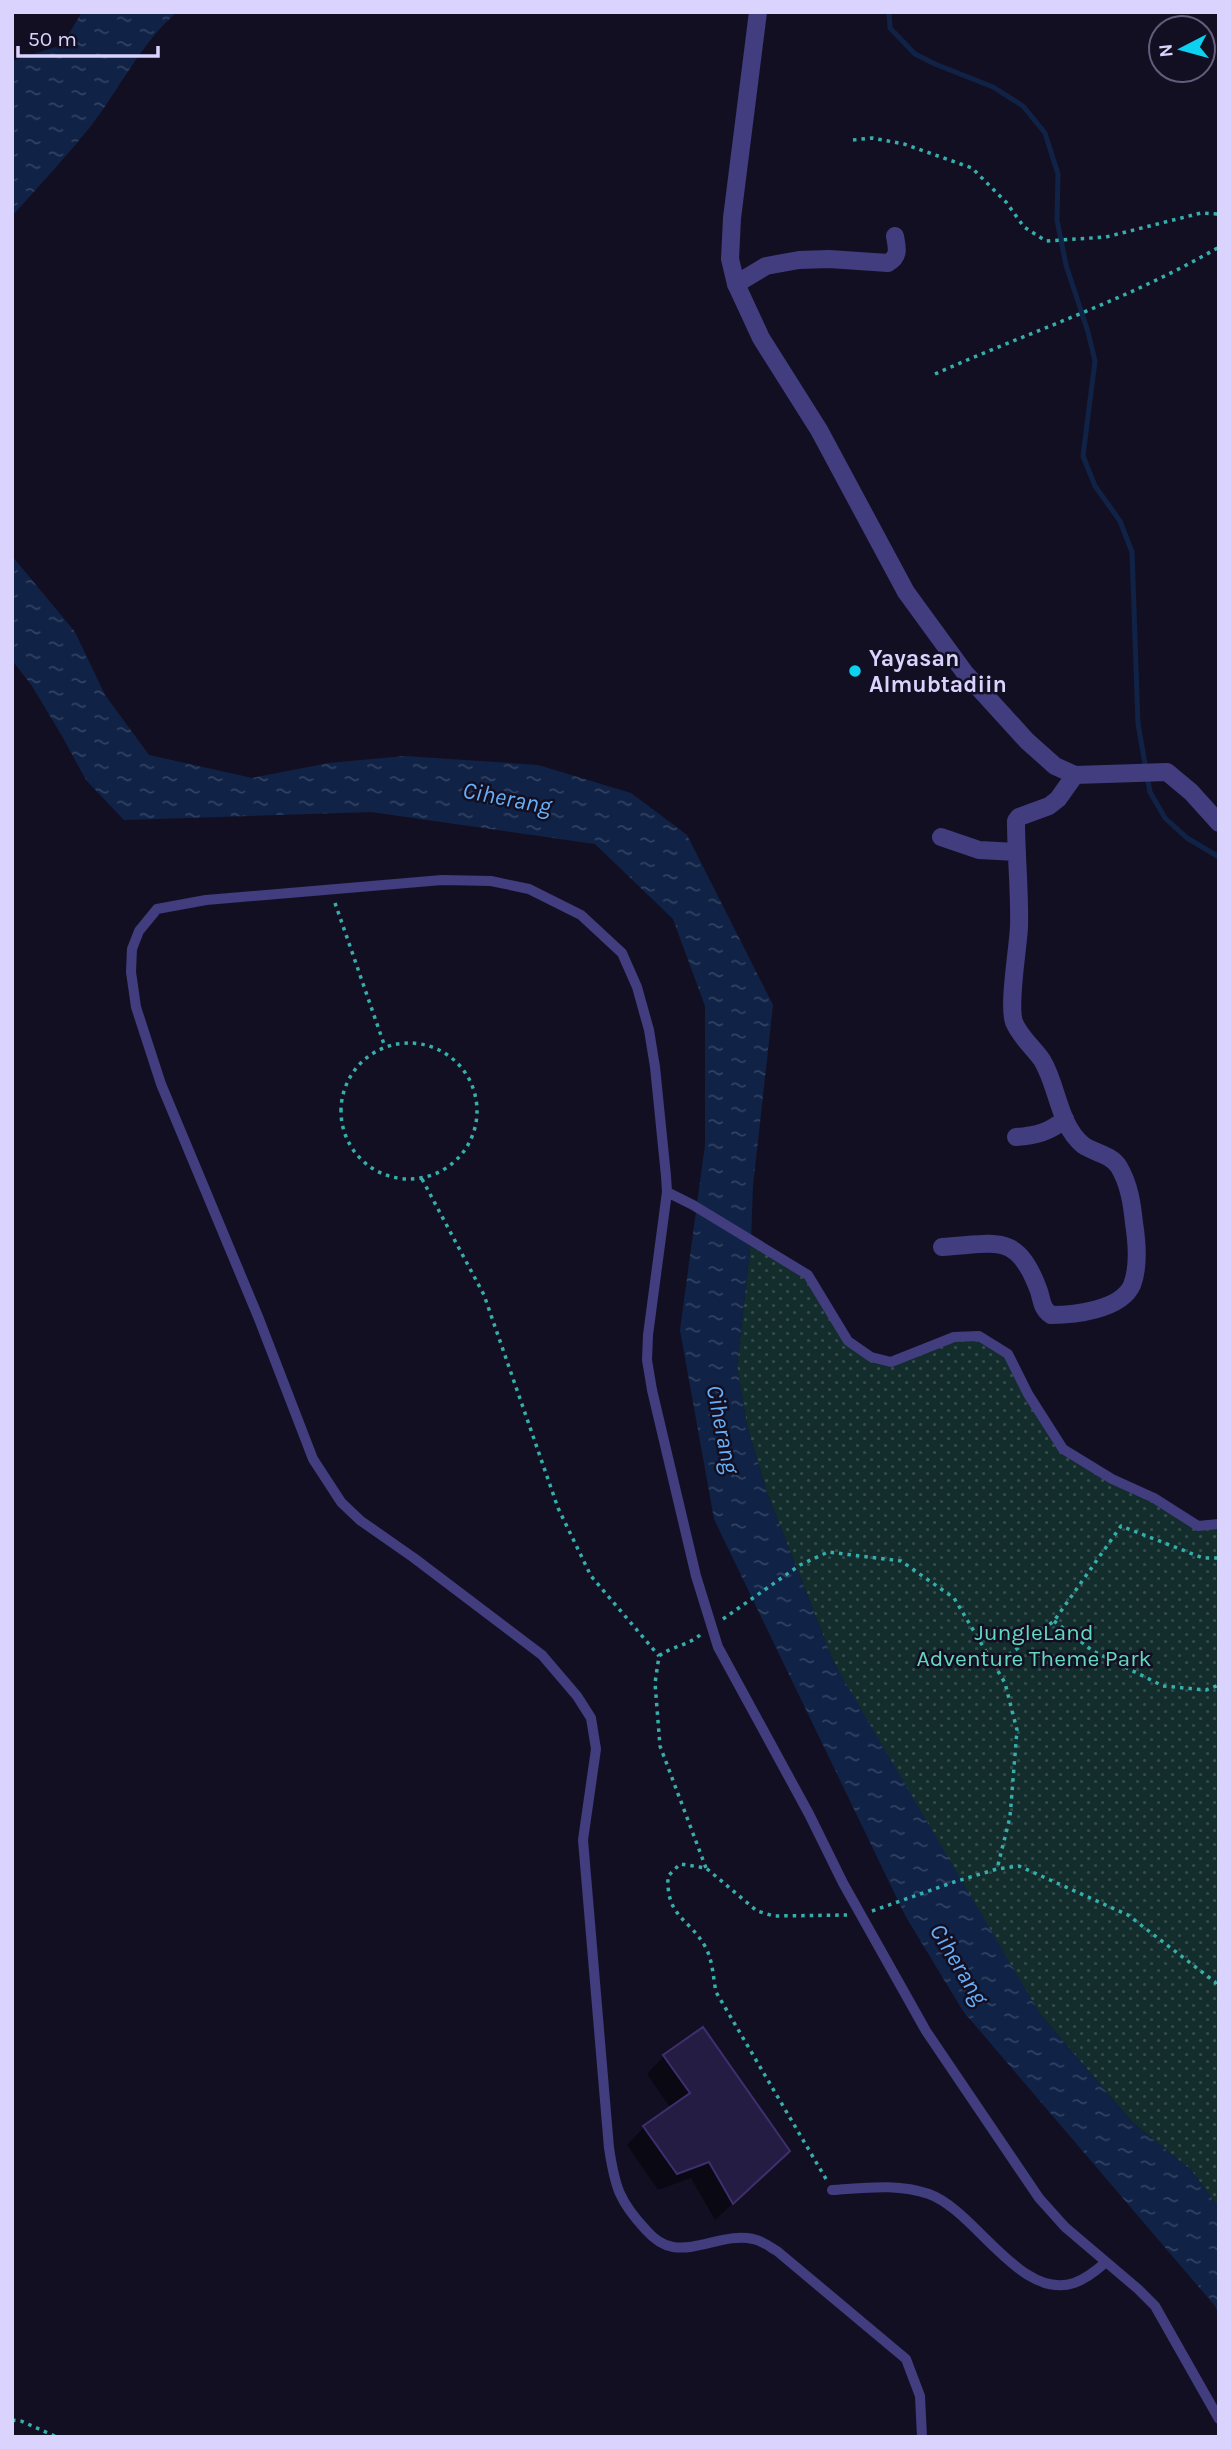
<svg xmlns="http://www.w3.org/2000/svg" width="1231" height="2449" font-family="Karla,sans-serif">
  <style>
    .grass { fill: url(#grass-dots) }
    .water { fill: url(#water-ripples) }
    .shadow { fill: #0007 }
    .lines { fill: none; stroke-linecap: round; stroke-linejoin: round }
    .stream { stroke: #102346; stroke-width: 5 }
    .building { fill: #251c43; stroke: #3e2f6e; stroke-width: 2 }
    .path { stroke: #35afac; stroke-width: 3.5; stroke-dasharray: 3.5 5; stroke-linecap: butt }
    .service { stroke: #413d7f; stroke-width: 10 }
    .minor { stroke: #413d7f; stroke-width: 18 }
    .tertiary { stroke: #413d7f; stroke-width: 18 }
    .poi-dot { fill: #0cd1f0; stroke: #130f23; stroke-width: 2.5 }
    .labels { text-anchor: middle; dominant-baseline: central; stroke-width: 5; stroke-linejoin: round; paint-order: stroke }
    .poi-label { font-size: 23px; font-weight: bold; fill: #d9d3fd; stroke: #130f23; text-anchor: start }
    .park-label { font-size: 23px; fill: #63d9c0; stroke: #130f23 }
    .water-label { font-size: 24px; font-style: italic; fill: #67aff7; stroke: #130f23 }
  </style>
  <defs>
    <pattern id="grass-dots" width="8" height="8" patternUnits="userSpaceOnUse" patternTransform="scale(1.75)"><rect width="8" height="8" fill="#132c2c"/><path d="M2 2h.1M6 6h.1" fill="none" stroke="#354a4c" stroke-width="1.8" stroke-linecap="round"/></pattern>
    <pattern id="water-ripples" width="26" height="14" patternUnits="userSpaceOnUse" patternTransform="scale(1.75)"><rect width="26" height="14" fill="#102346"/><path d="M2 4q2-2 4 0t4 0M15 11q2-2 4 0t4 0" fill="none" stroke="#324262"/></pattern>
  </defs>
  <rect width="100%" height="100%" fill="#130f23"/>
  <path class="grass" d="M751,1240L808,1275L848,1341L891,1362L954,1337L979,1336L1008,1354L1063,1449L1198,1526L1219,1524V2208L1191,2170L1132,2122L1040,2014L933,1846L834,1663L766,1490L747,1426L737,1366Z"/>
  <path class="water" d="M82,12H177C140,44 119,90 90,127C65,158 38,187 12,216V61L62,45Z
    M12,556L75,632L105,695L149,755L252,778L329,763L404,756L538,765L631,793L687,835L773,1005L753,1186L751,1240L737,1366L747,1426L766,1490L834,1663L1040,2014L1132,2122L1191,2170L1219,2208V2316L1215,2306L963,2011L906,1917L714,1519L680,1330L705,1145V1006L673,919L595,844L371,812L124,820L86,780L62,736L32,686L12,660Z"/>
  <path class="shadow" d="M664,2056L770,2169L715,2220L691,2178L658,2190L627,2145L644,2127L671,2109L647,2074Z"/>
  <g class="lines">
    <path class="stream" d="M889,12L890,28L915,54L935,64L993,87L1023,106L1045,133L1058,174L1057,220L1066,265L1088,332L1095,361L1083,456L1095,486L1120,521L1132,552L1138,724L1150,792L1165,818L1187,838L1219,857"/>
  </g>
  <path class="building" d="M703,2027L790,2151L733,2204L709,2162L677,2174L643,2126L690,2093L663,2055Z"/>
  <g class="lines">
    <path class="path" d="M853,140L872,138L904,144L972,168L1006,202L1024,227L1046,241L1106,237L1201,213L1219,214
      M935,374C1029,332 1130,299 1219,247
      M335,903L385,1047
      M341 1111a68 68 0 1 1 136 0a68 68 0 1 1-136 0Z
      M422,1179L484,1295L558,1508L591,1576L659,1656
      M723,1619L800,1565L828,1552L901,1561L954,1598L1005,1683L1017,1730L1010,1817L997,1869
      M1054,1621L1093,1651L1163,1686L1206,1690L1219,1685
      M700,1635C687,1646 672,1646 659,1656L655,1683L660,1746L706,1868
      M995,1665L1054,1621L1121,1526L1203,1558H1219
      M872,1911L954,1882L997,1869L1019,1866L1128,1915L1215,1982L1219,1990
      M826,2179L716,1992C713,1977 713,1962 706,1948C689,1917 666,1918 668,1876L680,1864L706,1868L757,1911L774,1916L847,1915
      M12,2420L21,2421L57,2437"/>
    <path class="service" d="M667,1192L693,1205L808,1275L848,1341L871,1357L891,1362L954,1337L979,1336L1008,1354L1028,1394L1063,1449L1112,1479L1154,1498L1198,1526L1219,1524
      M832,2190C864,2188 898,2183 929,2194C976,2211 1020,2301 1074,2283C1086,2279 1097,2270 1106,2262
      M922,2437L920,2396L906,2359L777,2251C770,2247 761,2240 753,2239C726,2233 699,2251 673,2247C661,2245 653,2238 646,2230C619,2201 615,2187 609,2148L583,1840L596,1749L591,1718L577,1696L542,1655L414,1558L361,1521L341,1502L313,1459L259,1319L161,1084L136,1007L131,972L132,949L139,931L157,909L206,900L442,880L491,881L529,889L581,915L622,953L637,987L649,1030L655,1067L666,1176L667,1192L648,1335L647,1360L652,1390L696,1576L718,1647L809,1814L843,1883L926,2031L1039,2198L1065,2227L1138,2289L1155,2306L1219,2419"/>
    <path class="minor" d="M736,284L766,266L799,260L829,259L888,263C900,256 897,248 895,236
      M941,837L979,850L1017,852
      M1016,1137C1035,1136 1050,1132 1065,1119
      M942,1247C996,1244 1017,1231 1039,1291C1042,1301 1042,1309 1051,1315C1074,1315 1121,1310 1132,1285C1139,1267 1137,1242 1134,1223C1132,1203 1129,1184 1119,1167C1111,1154 1094,1153 1083,1145C1058,1124 1058,1086 1042,1060C1033,1047 1020,1037 1014,1022C1008,1004 1018,949 1019,927C1020,892 1016,856 1016,821L1019,817L1049,806L1058,799L1075,775"/>
    <path class="tertiary" d="M758,12L732,218L730,259L736,284L761,338L819,430L906,592L965,673L1027,741L1055,766L1075,775L1167,772L1191,792L1219,823"/>
  </g>
  <circle class="poi-dot" cx="855" cy="671" r="7"/>
  <g class="labels">
    <g class="poi-label">
      <text x="869" y="658">Yayasan<tspan x="869" dy="26">Almubtadiin</tspan></text>
    </g>
    <g class="park-label">
      <text x="1034" y="1632">JungleLand<tspan x="1034" dy="26">Adventure Theme Park</tspan></text>
    </g>
    <g class="water-label">
      <text transform="translate(507 798) rotate(11)">Ciherang</text>
      <text transform="translate(723 1429) rotate(79)">Ciherang</text>
      <text transform="translate(959 1964) rotate(59)">Ciherang</text>
    </g>
  </g>
  <rect width="1231" height="2449" fill="none" stroke="#d9d3fd" stroke-width="28"/>
  <g transform="translate(1182 49) rotate(264)"><circle r="33" fill="#130f23" stroke="#625d7a" stroke-width="2"/>
  <path d="M0-5L12 26L0 18L-12 26Z" fill="#0cd1f0"/>
  <text y="-10" font-size="19" font-weight="bold" text-anchor="middle" fill="#d9d3fd">N</text>
  </g>
  <path d="M18 46v10h140v-10" fill="none" stroke="#d9d3fd" stroke-width="3.5"/>
  <text x="28" y="46" font-size="21" fill="#d9d3fd" stroke="#130f23" stroke-width="5" paint-order="stroke">50 m</text>
</svg>
